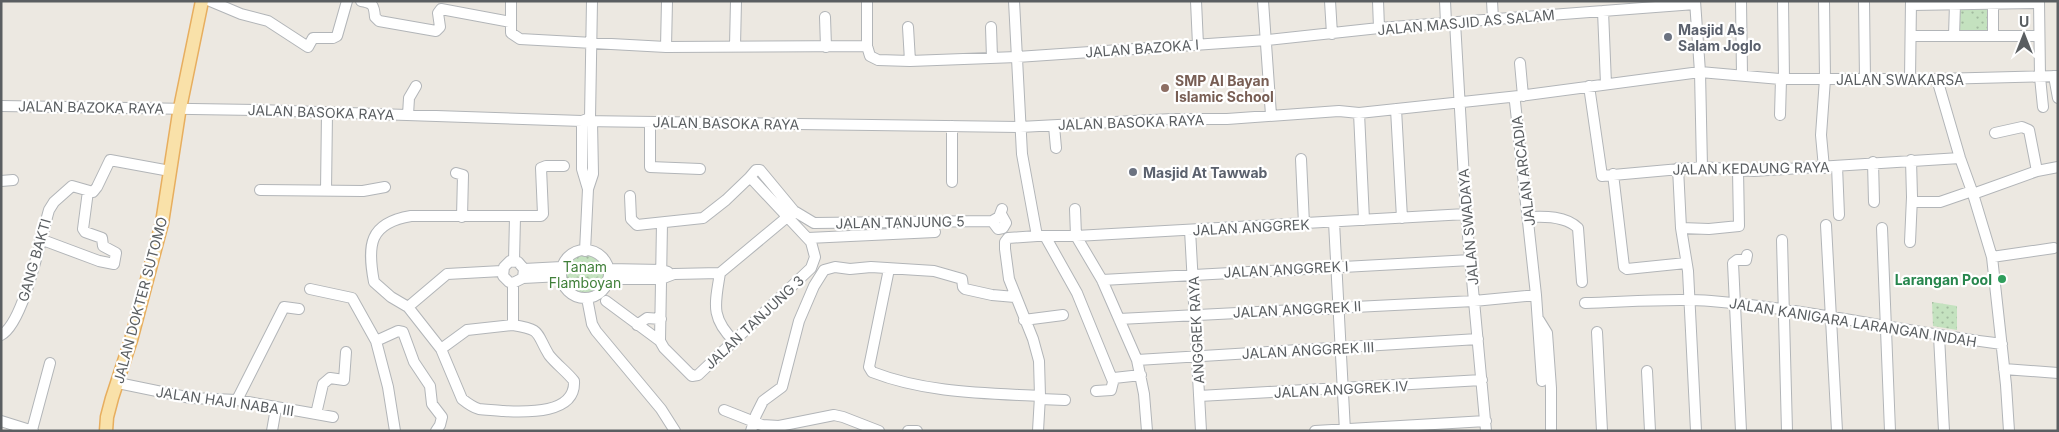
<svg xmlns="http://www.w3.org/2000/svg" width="2059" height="432" font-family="Inter,sans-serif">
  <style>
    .grass { fill: url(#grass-dots) }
    .garden { fill: #c4e2bf }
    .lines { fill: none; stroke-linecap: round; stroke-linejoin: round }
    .minor-casing { stroke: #b2b5b8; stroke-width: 12 }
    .major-casing { stroke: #e7ae5f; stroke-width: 15 }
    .minor { stroke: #fff; stroke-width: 10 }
    .major { stroke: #f9e1a9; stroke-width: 12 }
    .worship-dot { fill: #6b7280; stroke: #fff; stroke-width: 2 }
    .education-dot { fill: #8d6e63; stroke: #fff; stroke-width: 2 }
    .leisure-dot { fill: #2e9e5b; stroke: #fff; stroke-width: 2 }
    .labels { text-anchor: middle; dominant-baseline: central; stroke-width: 4.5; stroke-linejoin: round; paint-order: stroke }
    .street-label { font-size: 14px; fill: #5a5e61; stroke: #fff }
    .worship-label { font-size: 14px; font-weight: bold; fill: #5b616d; stroke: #fff; text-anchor: start }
    .education-label { font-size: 14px; font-weight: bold; fill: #785e54; stroke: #fff; text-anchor: start }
    .park-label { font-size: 14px; fill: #41803a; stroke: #fff }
    .leisure-label { font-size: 14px; font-weight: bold; fill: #27864d; stroke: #fff; text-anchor: end }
  </style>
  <defs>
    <pattern id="grass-dots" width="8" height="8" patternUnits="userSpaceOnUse" patternTransform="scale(1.25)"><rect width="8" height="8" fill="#c4e2bf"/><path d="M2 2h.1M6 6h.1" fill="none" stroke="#a2ba9f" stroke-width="1.8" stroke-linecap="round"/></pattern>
  </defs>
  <rect width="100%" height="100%" fill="#ece8e1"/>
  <path class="grass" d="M1955,4H1990L1993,36L1954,32Z
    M561 274a24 24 0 1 1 48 0a24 24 0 1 1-48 0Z
    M1932,302L1957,306V330L1933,326Z"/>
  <path class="garden" d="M1964,14H1974L1975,29H1964Z"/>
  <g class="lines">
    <g class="minor-casing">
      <path id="minor" d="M210,1L241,14L268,21L308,47L313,38H333L337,36L347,1
        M361,1C373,3 374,5 375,17L379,21L436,31L440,27L438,13L441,9L511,22
        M511,1V33L520,39L666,47L867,46
        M867,1V46L870,56L878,60L910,61L1017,57L1267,40L1379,28L1695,4
        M1014,1L1022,154L1037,236L1008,238L1005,242V249L1009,279L1033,339L1039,361L1040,396L1038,431
        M1196,1L1198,45
        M1263,1L1271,115
        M1330,1L1332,34
        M1378,1L1379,28
        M1445,1L1446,23
        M1492,1L1493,19
        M1741,1L1742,75
        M1783,1L1784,79
        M1864,1L1865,80
        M2039,1L2040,77L2043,107
        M1911,5L2039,3
        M1603,11L1606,84
        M825,17L826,47
        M1455,22L1466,214L1486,431
        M908,27L910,61
        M991,27L992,58
        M1911,36H2039
        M1954,36L1955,4
        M1993,36V4
        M735,46L736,1
        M666,47L667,1
        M1520,63L1523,96
        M2054,76L2058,98
        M1910,79L1911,1
        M1937,79L1960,158L1973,194L1992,257L2006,385L2009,431
        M1589,86L1602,176L1702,167L1754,171L1960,158
        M1515,102L1536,295
        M1,106L259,110L582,121L1020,127L1172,119H1227L1339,111L1359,113L1519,96L1700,72L1695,1
        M1396,109L1402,218
        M1359,113L1364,220
        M408,115L409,98L416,86
        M1780,115L1781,79
        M587,119L582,121V169L588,189
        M650,122V167L700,169
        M952,126V182
        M1054,126L1056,148
        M1995,133L2022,127L2029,130L2037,171
        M1301,159L1304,224
        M1873,162L1874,202
        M1837,166L1839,215
        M1702,167L1700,72L1781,79H1937L2058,76
        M1678,168L1681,228L1688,271L1696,431
        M1824,168L1821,135L1825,79L1824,1
        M456,173L463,175L462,217
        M1613,174L1624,267L1627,269L1686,263
        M750,177L756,170H760L794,211L814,223L992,221L999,217L1002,209
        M1,181L13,180
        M260,190L363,191L385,187
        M326,191L327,113
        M1973,194L2037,171L2058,167
        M630,196L631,219L637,225L703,218L726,200L750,177L811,242L815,257L811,268L698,375L692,376L664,348L660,341L662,223
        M1912,202H1940L1972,191
        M1075,209L1076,236L1102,280L1137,360L1144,394L1147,431
        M1529,217C1545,216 1566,216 1578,228L1582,282
        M992,221L998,229L1003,228L1006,223L1001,214
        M1334,222L1345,431
        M1826,225L1837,431
        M1681,228L1709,229L1739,226L1738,170
        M1882,228L1890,431
        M1190,230L1201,431
        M1037,236H1076L1466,214
        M1045,236L1077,293L1112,379
        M808,238L935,232
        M40,239L99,261L114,264L116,253L103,246L102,238L85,232L83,229L88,191
        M1782,240L1787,431
        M1910,242L1912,197L1911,160
        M561 274a24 24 0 1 1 48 0a24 24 0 1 1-48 0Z
        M585,251L588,189L593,174L592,121L590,118L592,1
        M1992,257L2054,248
        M514,261L515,217
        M524,269L562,267
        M608,269L662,270L668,272
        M889,269L869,367L872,372C926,393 983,393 1040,396
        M720,273C715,304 710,318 735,342
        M523,278L524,269L518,262L510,261L504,267L503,276L509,282L513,283L523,278L561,276
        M608,279H661L674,274L720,273L792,213
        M1102,280L1471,260
        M513,283V325C543,330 535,332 549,355C556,364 567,372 574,381C576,415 525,412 502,411C494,410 486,410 479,409C472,407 467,403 462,399L441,349L408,307L391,297L374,282C367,245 369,223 411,216H541L543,214L541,168L546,166H564
        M310,289L352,298L376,341L388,387L395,431
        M587,298L592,324L596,331L661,409L675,431
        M606,301L660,341
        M1585,303C1625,302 1672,298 1711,301C1809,309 1904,332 2002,344
        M408,307L447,274L502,271
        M1119,319L1474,301L1536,295L1542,381
        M1024,320L1063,315
        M1539,320L1547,333L1551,388V431
        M637,325L647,318L661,319
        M1597,332L1602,431
        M1,335C24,323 41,237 49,210L54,202L72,186L93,192L97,187L110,160L170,171
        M1939,336L1944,431
        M376,341L398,331L403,332L414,362L430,386L432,404L442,417L440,425L436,431
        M441,349L467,330L513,325
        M1137,360L1478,339
        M2004,369L2058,373
        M1647,371L1650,431
        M118,383L191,398L237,400L333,417
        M1096,391L1111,390L1114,378L1141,375
        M1199,396L1482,380
        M1040,399L1065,400
        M237,400L284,307L299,309
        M724,410L762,425L779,426L834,415L843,417L879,431
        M316,414L323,384L330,378L344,380L346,352
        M1,421L33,431
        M32,430L50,363
        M272,431L276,408
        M751,431L756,415L763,401L782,387L799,321L814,286L824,270L835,267L850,269L871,267L934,271L962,279L963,287L965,289L992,295L1015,297
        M908,431H917
        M1315,431L1486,421
        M1741,431L1733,263L1737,260H1746L1747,255"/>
    </g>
    <g class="major-casing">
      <path id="major" d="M106,431L107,417L112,398L131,340L162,223L179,113L202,1"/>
    </g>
    <use href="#minor" class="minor"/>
    <use href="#major" class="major"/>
  </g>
  <g class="worship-dot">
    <circle cx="1668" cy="37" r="5"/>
    <circle cx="1133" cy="172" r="5"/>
  </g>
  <circle class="education-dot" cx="1165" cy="88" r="5"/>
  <circle class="leisure-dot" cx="2002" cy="279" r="5"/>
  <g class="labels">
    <g class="street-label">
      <text transform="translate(1466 22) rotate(-5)">JALAN MASJID AS SALAM</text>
      <text transform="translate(1142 48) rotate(-4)">JALAN BAZOKA I</text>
      <text x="1900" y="79">JALAN SWAKARSA</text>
      <text transform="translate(91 107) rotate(1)">JALAN BAZOKA RAYA</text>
      <text transform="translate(321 112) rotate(2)">JALAN BASOKA RAYA</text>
      <text transform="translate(1131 122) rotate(-2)">JALAN BASOKA RAYA</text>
      <text transform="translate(726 123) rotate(1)">JALAN BASOKA RAYA</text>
      <text transform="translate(1751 168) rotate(-1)">JALAN KEDAUNG RAYA</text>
      <text transform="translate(1523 171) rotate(-97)">JALAN ARCADIA</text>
      <text transform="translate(900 222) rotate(-1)">JALAN TANJUNG 5</text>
      <text transform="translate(1251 227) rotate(-3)">JALAN ANGGREK</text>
      <text transform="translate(1468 227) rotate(-95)">JALAN SWADAYA</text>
      <text transform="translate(34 260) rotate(-74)">GANG BAKTI</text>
      <text transform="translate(1286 269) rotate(-3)">JALAN ANGGREK I</text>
      <text transform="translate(140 300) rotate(-75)">JALAN DOKTER SUTOMO</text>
      <text transform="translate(1297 309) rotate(-3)">JALAN ANGGREK II</text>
      <text transform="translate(754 322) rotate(-43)">JALAN TANJUNG 3</text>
      <text transform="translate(1853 322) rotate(9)">JALAN KANIGARA LARANGAN INDAH</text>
      <text transform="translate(1196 330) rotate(-93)">ANGGREK RAYA</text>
      <text transform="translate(1308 350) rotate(-3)">JALAN ANGGREK III</text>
      <text transform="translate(1341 389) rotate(-3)">JALAN ANGGREK IV</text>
      <text transform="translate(225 401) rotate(8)">JALAN HAJI NABA III</text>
    </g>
    <g class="worship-label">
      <text x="1678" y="29">Masjid As<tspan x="1678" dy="16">Salam Joglo</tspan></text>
      <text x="1143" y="172">Masjid At Tawwab</text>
    </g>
    <g class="education-label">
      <text x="1175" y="80">SMP Al Bayan<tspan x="1175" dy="16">Islamic School</tspan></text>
    </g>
    <g class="park-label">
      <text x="585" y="266">Tanam<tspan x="585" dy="16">Flamboyan</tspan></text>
    </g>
    <g class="leisure-label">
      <text x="1992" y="279">Larangan Pool</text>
    </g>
  </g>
  <rect width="2059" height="432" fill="none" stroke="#5a5e61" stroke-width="5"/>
  <g transform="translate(2024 35)" stroke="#ffffff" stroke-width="4" paint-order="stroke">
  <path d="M0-4L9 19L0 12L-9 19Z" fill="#5a5e61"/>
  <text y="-8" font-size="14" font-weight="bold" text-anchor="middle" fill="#5a5e61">U</text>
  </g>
</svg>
